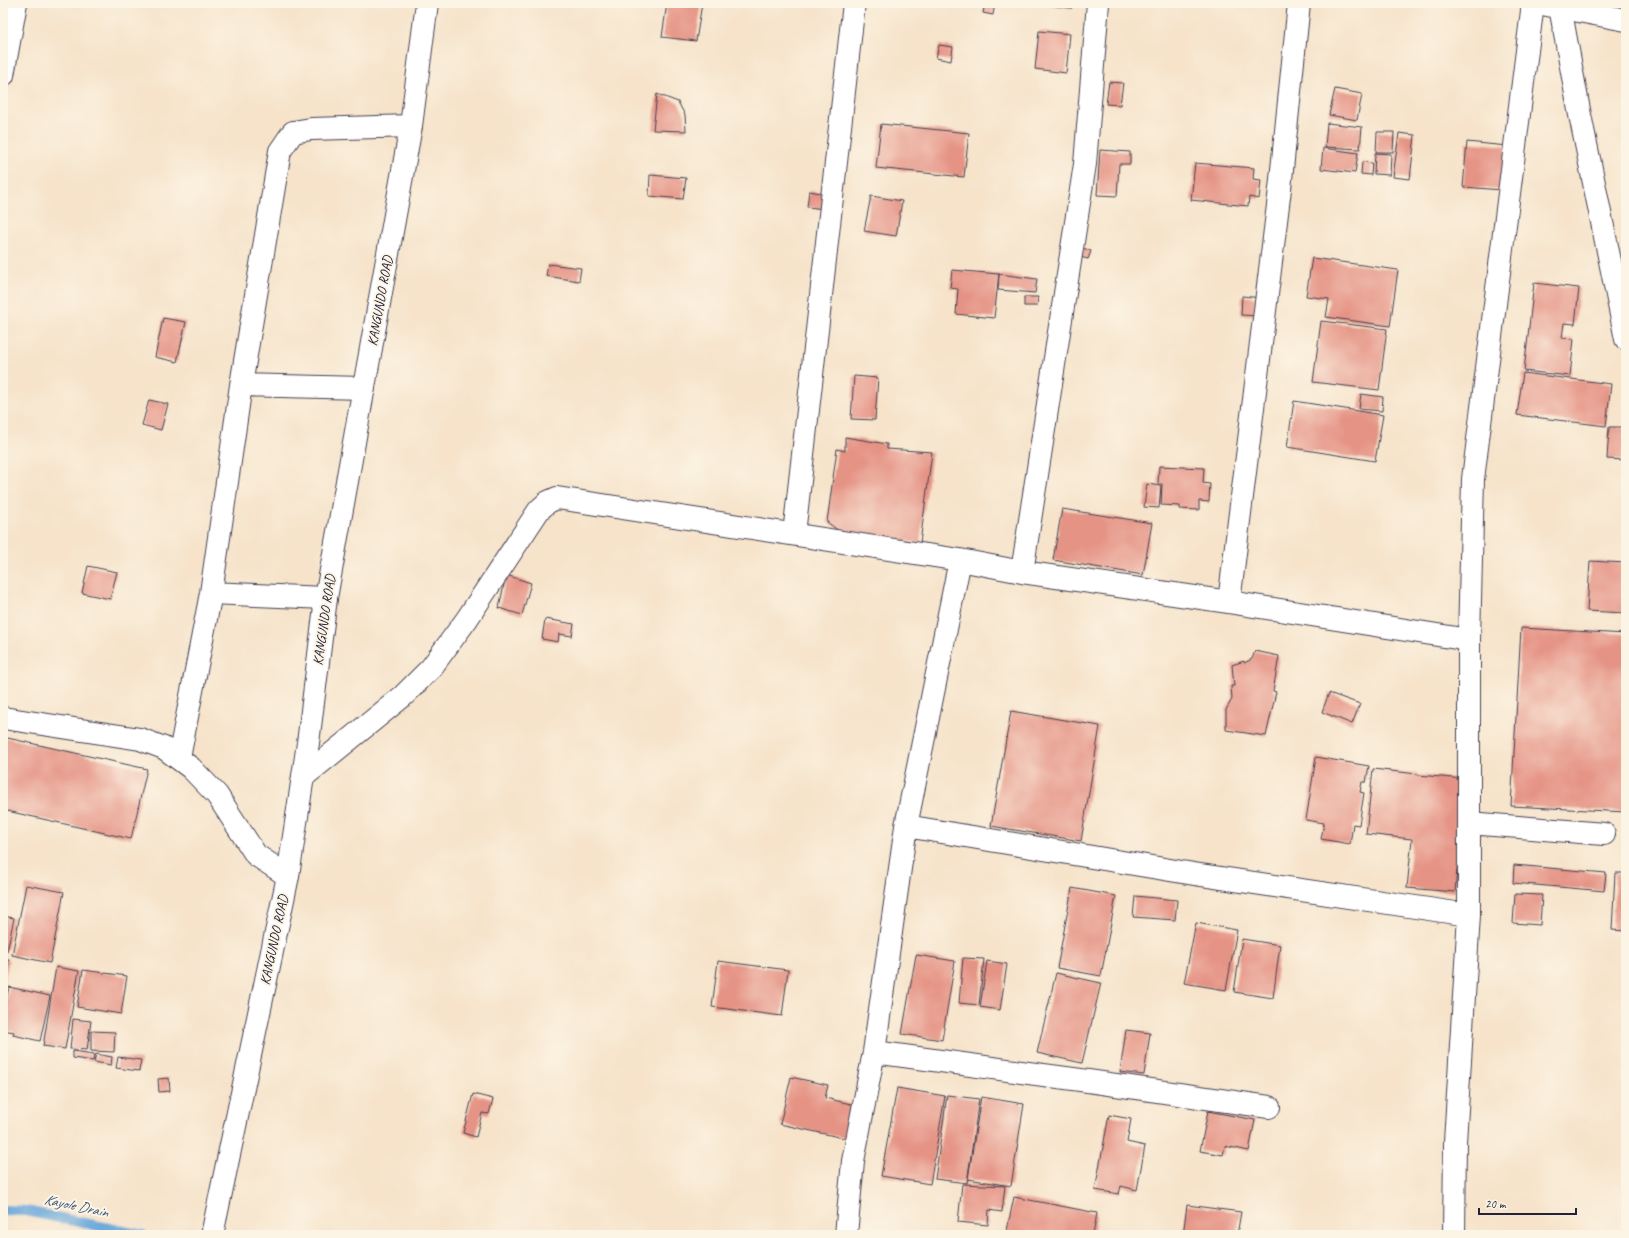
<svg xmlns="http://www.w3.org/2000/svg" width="1629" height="1238" font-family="Caveat,sans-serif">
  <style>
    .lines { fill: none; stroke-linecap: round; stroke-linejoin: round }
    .stream { stroke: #69a7db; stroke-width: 10 }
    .building { fill: #e59384 }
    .minor-casing { stroke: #423f50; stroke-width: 24 }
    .highway-casing { stroke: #423f50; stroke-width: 24 }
    .minor { stroke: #fff; stroke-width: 22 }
    .highway { stroke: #fff; stroke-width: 22 }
    .labels { text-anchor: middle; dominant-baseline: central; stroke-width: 4; stroke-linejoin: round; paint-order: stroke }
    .street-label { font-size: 14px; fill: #22223b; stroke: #fcf5e5 }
    .water-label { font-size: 15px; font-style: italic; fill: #3e577b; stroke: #fcf5e5 }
  </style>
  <rect width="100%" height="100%" fill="#fcf5e5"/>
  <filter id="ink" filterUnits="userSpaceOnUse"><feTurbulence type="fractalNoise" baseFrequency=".025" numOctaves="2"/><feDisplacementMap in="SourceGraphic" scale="8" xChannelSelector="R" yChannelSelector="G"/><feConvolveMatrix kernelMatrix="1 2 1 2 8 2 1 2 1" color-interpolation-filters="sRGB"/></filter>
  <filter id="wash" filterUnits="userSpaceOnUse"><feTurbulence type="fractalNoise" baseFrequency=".012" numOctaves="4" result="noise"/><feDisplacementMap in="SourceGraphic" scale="16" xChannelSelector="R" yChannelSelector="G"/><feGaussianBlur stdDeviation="0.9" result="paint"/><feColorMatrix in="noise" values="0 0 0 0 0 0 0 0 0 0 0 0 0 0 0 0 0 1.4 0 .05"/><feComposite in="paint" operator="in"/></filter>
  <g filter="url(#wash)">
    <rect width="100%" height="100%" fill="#f6e3ca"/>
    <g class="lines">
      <path class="stream" d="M3,1210L26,1211L143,1235"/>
    </g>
    <g id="blocks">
      <path class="building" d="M667,3H702L696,41L662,37Z
        M985,3H995L993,15L983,13Z
        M1043,3H1072V8L1043,4Z
        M1039,31L1070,34L1066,73L1035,69Z
        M939,45L953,47L951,61L936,58Z
        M1109,82L1123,83L1120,105L1106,104Z
        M1335,89L1362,94L1357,120L1329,115Z
        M657,94L678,102L685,115L686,131L653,130Z
        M1327,123L1362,127L1360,149L1325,147Z
        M881,124L969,133L964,177L876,168Z
        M1377,132H1394L1393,152H1376Z
        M1399,133L1415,135L1410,179L1393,177Z
        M1467,142L1507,146L1502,190L1463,187Z
        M1323,148L1358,153L1355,173L1321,169Z
        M1100,150L1130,152V164H1119L1117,196L1097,195Z
        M1375,153L1391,154L1390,175L1374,174Z
        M1362,162L1372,163L1371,175L1361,174Z
        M1195,163L1254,168L1253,179L1261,180L1259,199L1249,197L1248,206L1191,200Z
        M650,175L686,178L683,199L649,196Z
        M809,191L827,194L825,209L807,207Z
        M871,196L902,201L896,236L864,231Z
        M1083,248L1091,251L1088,259L1080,257Z
        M1312,258L1398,270L1390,326L1326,317L1329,299L1306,296Z
        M548,264L581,268L579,281L546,276Z
        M952,270L999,274L994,318L956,314L958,289L950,288Z
        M999,274L1037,279L1035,293L998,290Z
        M1534,283L1579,288L1575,324L1564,323L1562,338L1574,339L1570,376L1524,371Z
        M1242,296L1262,298L1260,316L1241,315Z
        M1024,297H1038L1037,306H1024Z
        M163,318L186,322L177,362L155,357Z
        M1321,321L1387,329L1379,390L1313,382Z
        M1523,373L1611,384L1606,426L1517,415Z
        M854,376L878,378L875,420L851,419Z
        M1361,394L1383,397L1382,411L1359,409Z
        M149,400L168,404L161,430L142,425Z
        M1294,401L1383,415L1375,461L1287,447Z
        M1609,427H1625L1623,460L1607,459Z
        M845,437L887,444V449L932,452L920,543L839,531L827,522L837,449L845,451Z
        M1159,466L1204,468L1203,483L1210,484L1209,502L1199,501V510L1180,509V506L1161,505L1162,484H1158Z
        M1147,484L1161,486L1159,508L1144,507Z
        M1062,509L1152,523L1143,575L1053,560Z
        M1590,561L1626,563V613L1587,611Z
        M88,566L117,572L110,599L82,593Z
        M506,575L531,583L522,615L499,608Z
        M545,619L574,624L572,636L559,634L558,642L542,639Z
        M1521,628L1626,634V812L1511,806Z
        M1255,651L1279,656L1273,691L1276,692L1266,736L1226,730V710L1232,699L1231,686H1234L1232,665L1244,661V663L1252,659Z
        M1329,693L1360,704L1352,724L1322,712Z
        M1011,711L1100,726L1081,841L991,826Z
        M3,737L147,769L131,839L3,810Z
        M1316,757L1369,766L1366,782H1362L1360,792L1364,793L1359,825L1353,824L1350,844L1321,839L1324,823L1306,820Z
        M1373,769L1418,774V775L1465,779L1455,892L1407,888L1412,839L1366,834Z
        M1514,865L1606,873L1604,891L1513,883Z
        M1615,873H1626V931L1612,930Z
        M26,885L64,892L50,963L12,955Z
        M1072,888L1116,896L1101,976L1057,968Z
        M1515,894L1542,895L1540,925L1513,923Z
        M1135,896L1177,900L1175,920L1133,917Z
        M3,916L14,918L7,951L3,950Z
        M1196,923L1237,930L1226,990L1184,983Z
        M1242,939L1280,945L1273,998L1234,992Z
        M916,955L955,961L942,1040L902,1034Z
        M963,958L984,959L979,1005L959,1003Z
        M3,959L9,960L4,985H3Z
        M718,961L788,970L782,1016L712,1007Z
        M987,961L1007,964L1000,1010L980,1007Z
        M56,967L79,971L65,1049L43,1046Z
        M83,970L127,976L121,1014L77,1007Z
        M1056,973L1101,983L1082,1063L1037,1053Z
        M9,987L50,996L40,1041L13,1035L14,1032L3,1030V1016Z
        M73,1019L91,1021L87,1050L70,1049Z
        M1126,1030L1150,1033L1144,1075L1120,1072Z
        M91,1031L115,1032L114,1052L91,1051Z
        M73,1051L94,1054L93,1061L73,1058Z
        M96,1054L112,1057L111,1065L94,1062Z
        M118,1057L141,1060L139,1071L116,1068Z
        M791,1077L828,1085L825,1098L855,1105L848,1139L780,1124Z
        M169,1078L170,1091L159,1092L158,1079Z
        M897,1088L945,1096L930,1184L881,1176Z
        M473,1094L493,1099L489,1114L482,1113L476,1137L463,1133Z
        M947,1095L979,1099L967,1183L935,1179Z
        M981,1097L1024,1104L1011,1186L968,1179Z
        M1208,1111L1255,1120L1249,1151L1225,1146L1223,1155L1200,1151Z
        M1109,1115L1131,1119L1127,1142L1145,1146L1137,1190L1121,1186L1119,1194L1095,1190Z
        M962,1184L1005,1186L1002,1212L989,1210L988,1225L958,1222Z
        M1014,1197L1097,1213L1093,1235H1006Z
        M1187,1205L1241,1212L1237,1235H1183Z"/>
    </g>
  </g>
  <g filter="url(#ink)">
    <use href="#blocks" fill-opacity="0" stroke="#423f50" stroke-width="1"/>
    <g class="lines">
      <g class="minor-casing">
        <path id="minor" d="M1547,5L1626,20
          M1560,7L1579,110L1626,339
          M3,75L16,3
          M241,385L364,388
          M794,534L854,3
          M1022,572L1085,164L1098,3
          M211,593L326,598
          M1229,602L1280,189L1299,3
          M3,718L140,739L164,748L191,768L217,795L256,855L288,876
          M179,758L211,593L241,385L280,151L293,132L311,129L411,126
          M303,777L403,696L431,668L467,619L539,510L548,502L557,498L960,560L1022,572L1229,602L1469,640
          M1469,823L1604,834
          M906,826L1194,874L1469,915
          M874,1052L1088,1081L1269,1107
          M846,1235L853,1161L874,1052L906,826L960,560
          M1454,1235L1455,1142L1469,915V640L1473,479L1533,3"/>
      </g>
      <g class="highway-casing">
        <path id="highway" d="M212,1235L288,876L308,743L326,598L411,126L427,3"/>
      </g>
      <use href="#minor" class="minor"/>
      <use href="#highway" class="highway"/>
    </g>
  </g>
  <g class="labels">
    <g class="street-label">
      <text transform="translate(380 301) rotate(-80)">KANGUNDO ROAD</text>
      <text transform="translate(324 620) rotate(-82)">KANGUNDO ROAD</text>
      <text transform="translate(274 940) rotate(-78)">KANGUNDO ROAD</text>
    </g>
    <g class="water-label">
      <text transform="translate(76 1206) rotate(12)">Kayole Drain</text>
    </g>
  </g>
  <rect width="1629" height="1238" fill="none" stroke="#fcf5e5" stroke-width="16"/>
  <path d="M1479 1208v6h97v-6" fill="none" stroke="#22223b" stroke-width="2"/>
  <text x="1485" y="1208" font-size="12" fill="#22223b" stroke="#fcf5e5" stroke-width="3" paint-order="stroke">20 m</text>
</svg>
